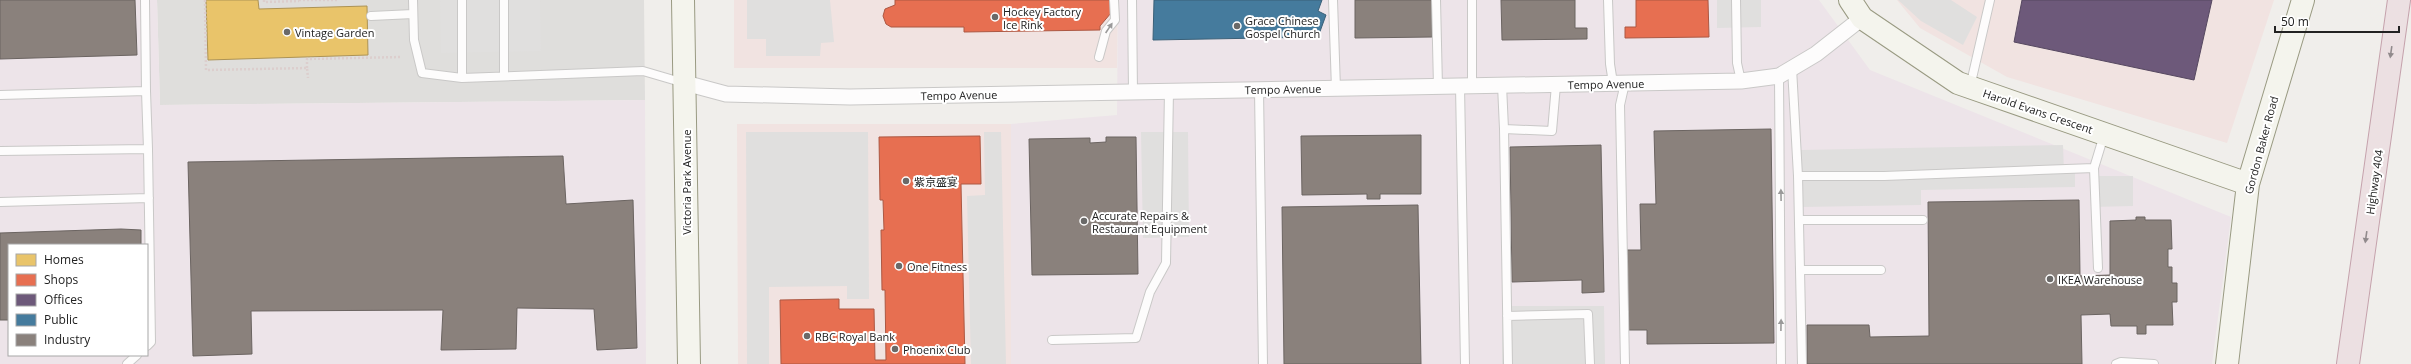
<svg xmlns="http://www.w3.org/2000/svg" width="2411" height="364" font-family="'Open Sans','Noto Sans SC',sans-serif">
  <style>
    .residential { fill: #dfdedc }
    .commercial { fill: #f1e3e1 }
    .industrial { fill: #ede4e9; fill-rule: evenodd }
    .parking { fill: #e0dfde }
    .homes { fill: #e9c46a; stroke: #ad9354 }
    .shops { fill: #e76f51; stroke: #ac5843 }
    .offices { fill: #6d597a; stroke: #564860 }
    .public { fill: #457b9d; stroke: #3a6078 }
    .industry { fill: #8a817c; stroke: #6b6461 }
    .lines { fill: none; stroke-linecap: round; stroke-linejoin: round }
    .lane-casing { stroke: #c9c8c7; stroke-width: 10 }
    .street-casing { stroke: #c9c8c7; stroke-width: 17 }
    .secondary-casing { stroke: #999a82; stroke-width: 24 }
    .highway-casing { stroke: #c5a2ac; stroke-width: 24 }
    .path { stroke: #dccecd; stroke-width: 2.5; stroke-dasharray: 2 2; stroke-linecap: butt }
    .lane { stroke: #fdfcfc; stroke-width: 8 }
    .street { stroke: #fdfcfc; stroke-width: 15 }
    .secondary { stroke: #f4f4ed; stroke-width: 22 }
    .highway { stroke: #ece0e2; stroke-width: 22 }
    .oneway { fill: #9a9a9a }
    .oneway2 { fill: #918a8c }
    .poi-dot { fill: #6a6968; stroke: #fff; stroke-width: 1.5 }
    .labels { text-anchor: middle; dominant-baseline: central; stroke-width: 4; stroke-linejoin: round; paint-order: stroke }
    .poi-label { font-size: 11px; fill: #222; stroke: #fff; text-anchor: start }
    .street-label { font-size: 11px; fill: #222; stroke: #fff }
  </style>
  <rect width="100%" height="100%" fill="#f0eeeb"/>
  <path class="residential" d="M157,0H644L645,100L160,105Z"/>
  <path class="commercial" d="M734,0H1118L1117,68H734Z
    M1897,0H2274L2227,143L2007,77L1920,28Z
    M737,124H1011V364H738Z"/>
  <path class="industrial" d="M0,0H157L160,105L645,100L646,364H0ZM9,245H147V355H9Z
    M1118,0H1819L1870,70L2231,217L2212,364H1011V124L1117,115Z"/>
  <path class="parking" d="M440,0H540L541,51L441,53Z
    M747,0H830L834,42L821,43L820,56H766V39H747Z
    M1717,0H1761V27L1717,28Z
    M1898,0H1951L1977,17L1963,45L1921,21Z
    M746,132H868L869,299H847V286L769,287V364H747Z
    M984,132H1001L1006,364H971L967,196L985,195Z
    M1141,132H1188L1189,237L1143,238Z
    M2063,145L2064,172H2075V187L1921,190V205L1802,207L1801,150Z
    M2092,176H2133V206L2092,207Z
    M1502,306H1604L1605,364H1502Z"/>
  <path class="homes" d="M206,0H258L259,9L367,6L368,55L208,60Z"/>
  <path class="shops" d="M895,0H1111V13L1100,26V30L964,32V27H891L886,24L883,16L885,9L895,5Z
    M1636,0H1708L1709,37L1625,38V27H1636Z
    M980,136L981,184H961L965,364H781L780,300L839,299V309H874L875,360H886L885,290H882L881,230H884L883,200H880L879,137Z"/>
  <path class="offices" d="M2022,0H2212L2194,80L2014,42Z"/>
  <path class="public" d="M1154,0H1322L1318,11L1326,15L1318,37L1153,40Z"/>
  <path class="industry" d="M0,0H135L137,55L0,59Z
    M1355,0H1432V37L1355,38Z
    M1501,0H1575V28H1587V39L1502,40Z
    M1771,129L1774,343L1647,344V330H1629L1627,250H1641L1640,204H1656L1654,131Z
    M1421,135V194H1380V199H1367V194L1302,195L1301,136Z
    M1106,137H1136L1138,274L1032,275L1029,139L1090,138V143L1106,142Z
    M1601,145L1604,292L1582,293V280L1512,282L1510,147Z
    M563,156L566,204L633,200L637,348L597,350L594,309L517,308L516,349L441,350L443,310L251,311L252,354L193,356L188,162Z
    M2079,200L2080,276L2110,275V221L2136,220V217H2145V220H2171L2172,249H2168V267H2172V283H2177V302H2172L2173,325H2146V334H2137V326H2111L2110,314L2081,315L2082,364H1807V325H1869L1870,337L1929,336L1928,202Z
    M1418,205L1421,364H1284L1282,207Z
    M121,229L141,230V245H9V320H0V233Z"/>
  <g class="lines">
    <g class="lane-casing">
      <path id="lane" d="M145,0L146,91
        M413,0L414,40L422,73L462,78
        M462,0V78L643,71L684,83
        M1132,0L1133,92
        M1333,0L1336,89
        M1436,0L1438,87
        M1472,0V86
        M1608,0L1610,64L1613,83
        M1736,0L1737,63L1741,81
        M371,16L413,14
        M1099,57L1106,31L1115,20L1114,0
        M1792,68L1798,176H1884L2094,168
        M504,76V0
        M1779,76L1781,364
        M1625,83L1620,105L1625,364
        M1502,85L1504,129L1552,131L1556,85
        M1460,86L1465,364
        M1970,87L1990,0
        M1259,90L1263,364
        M0,95L146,91L148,149
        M1504,129L1508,364
        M0,151L148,149L151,342L147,346
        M1798,176L1800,270H1881
        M0,202L149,198
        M1799,220H1923
        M2098,268L2094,168L2104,135
        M1800,270L1802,364
        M1507,316L1588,314L1590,364
        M1052,340L1136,338L1150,292L1166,263L1169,91
        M127,364L137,355
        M2116,364L2121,362L2154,364"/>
    </g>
    <g class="street-casing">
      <path id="street" d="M685,83L726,94L850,97L1741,81L1779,76L1816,54L1862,18"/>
    </g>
    <g class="secondary-casing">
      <path id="secondary" d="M683,0L689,364
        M1850,0L1862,18L1958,83L2248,184
        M2227,364L2248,184L2303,0"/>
    </g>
    <g class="highway-casing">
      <path id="highway" d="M2348,364L2399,0"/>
    </g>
    <path class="path" d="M205,0L206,70L307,68L308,78
      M264,0V2L299,1
      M299,0H338
      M307,68V59L400,57"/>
    <use href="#lane" class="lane"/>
    <use href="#street" class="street"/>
    <use href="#secondary" class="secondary"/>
    <use href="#highway" class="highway"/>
  </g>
  <defs><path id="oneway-solid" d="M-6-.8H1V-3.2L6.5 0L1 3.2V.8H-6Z"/></defs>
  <g class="oneway">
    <use href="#oneway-solid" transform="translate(1109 28) rotate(-56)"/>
    <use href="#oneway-solid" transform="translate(1781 195) rotate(-91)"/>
    <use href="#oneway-solid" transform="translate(1781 325) rotate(-89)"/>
  </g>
  <g class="oneway2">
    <use href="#oneway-solid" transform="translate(2391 52) rotate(98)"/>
    <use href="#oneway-solid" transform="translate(2366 237) rotate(98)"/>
  </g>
  <g class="poi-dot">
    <circle cx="995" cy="17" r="4"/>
    <circle cx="1237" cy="26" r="4"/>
    <circle cx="287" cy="32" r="4"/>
    <circle cx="906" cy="181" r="4"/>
    <circle cx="1084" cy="221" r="4"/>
    <circle cx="899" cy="266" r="4"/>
    <circle cx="2050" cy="279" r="4"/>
    <circle cx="807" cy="336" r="4"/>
    <circle cx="895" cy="349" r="4"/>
  </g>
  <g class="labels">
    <g class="poi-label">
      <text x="1003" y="11">Hockey Factory<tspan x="1003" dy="13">Ice Rink</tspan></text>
      <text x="1245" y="20">Grace Chinese<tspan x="1245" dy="13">Gospel Church</tspan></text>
      <text x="295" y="32">Vintage Garden</text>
      <text x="914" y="181">紫京盛宴</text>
      <text x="1092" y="215">Accurate Repairs &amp;<tspan x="1092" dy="13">Restaurant Equipment</tspan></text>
      <text x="907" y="266">One Fitness</text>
      <text x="2058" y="279">IKEA Warehouse</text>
      <text x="815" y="336">RBC Royal Bank</text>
      <text x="903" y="349">Phoenix Club</text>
    </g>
    <g class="street-label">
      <text transform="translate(1606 84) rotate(-1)">Tempo Avenue</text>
      <text transform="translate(1283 89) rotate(-1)">Tempo Avenue</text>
      <text transform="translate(959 95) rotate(-1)">Tempo Avenue</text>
      <text transform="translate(2038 111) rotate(19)">Harold Evans Crescent</text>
      <text transform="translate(2261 145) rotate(-75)">Gordon Baker Road</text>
      <text transform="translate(686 182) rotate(-90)">Victoria Park Avenue</text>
      <text transform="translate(2374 182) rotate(-82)">Highway 404</text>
    </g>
  </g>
  <rect x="8" y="244" width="140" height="112" fill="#ffffff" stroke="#a7a7a7"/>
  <rect x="16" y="254" width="20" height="12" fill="#e9c46a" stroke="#a7a7a7"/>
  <text x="44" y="264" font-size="12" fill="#222222">Homes</text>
  <rect x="16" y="274" width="20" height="12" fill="#e76f51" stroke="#a7a7a7"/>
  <text x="44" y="284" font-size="12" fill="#222222">Shops</text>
  <rect x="16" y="294" width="20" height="12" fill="#6d597a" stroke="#a7a7a7"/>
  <text x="44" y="304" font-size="12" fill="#222222">Offices</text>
  <rect x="16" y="314" width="20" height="12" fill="#457b9d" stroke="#a7a7a7"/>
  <text x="44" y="324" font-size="12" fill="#222222">Public</text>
  <rect x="16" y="334" width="20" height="12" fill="#8a817c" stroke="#a7a7a7"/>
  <text x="44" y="344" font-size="12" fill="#222222">Industry</text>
  <path d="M2275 26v6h124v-6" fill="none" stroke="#222222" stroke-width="2"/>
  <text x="2281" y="26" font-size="12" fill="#222222" stroke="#ffffff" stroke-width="3" paint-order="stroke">50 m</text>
</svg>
